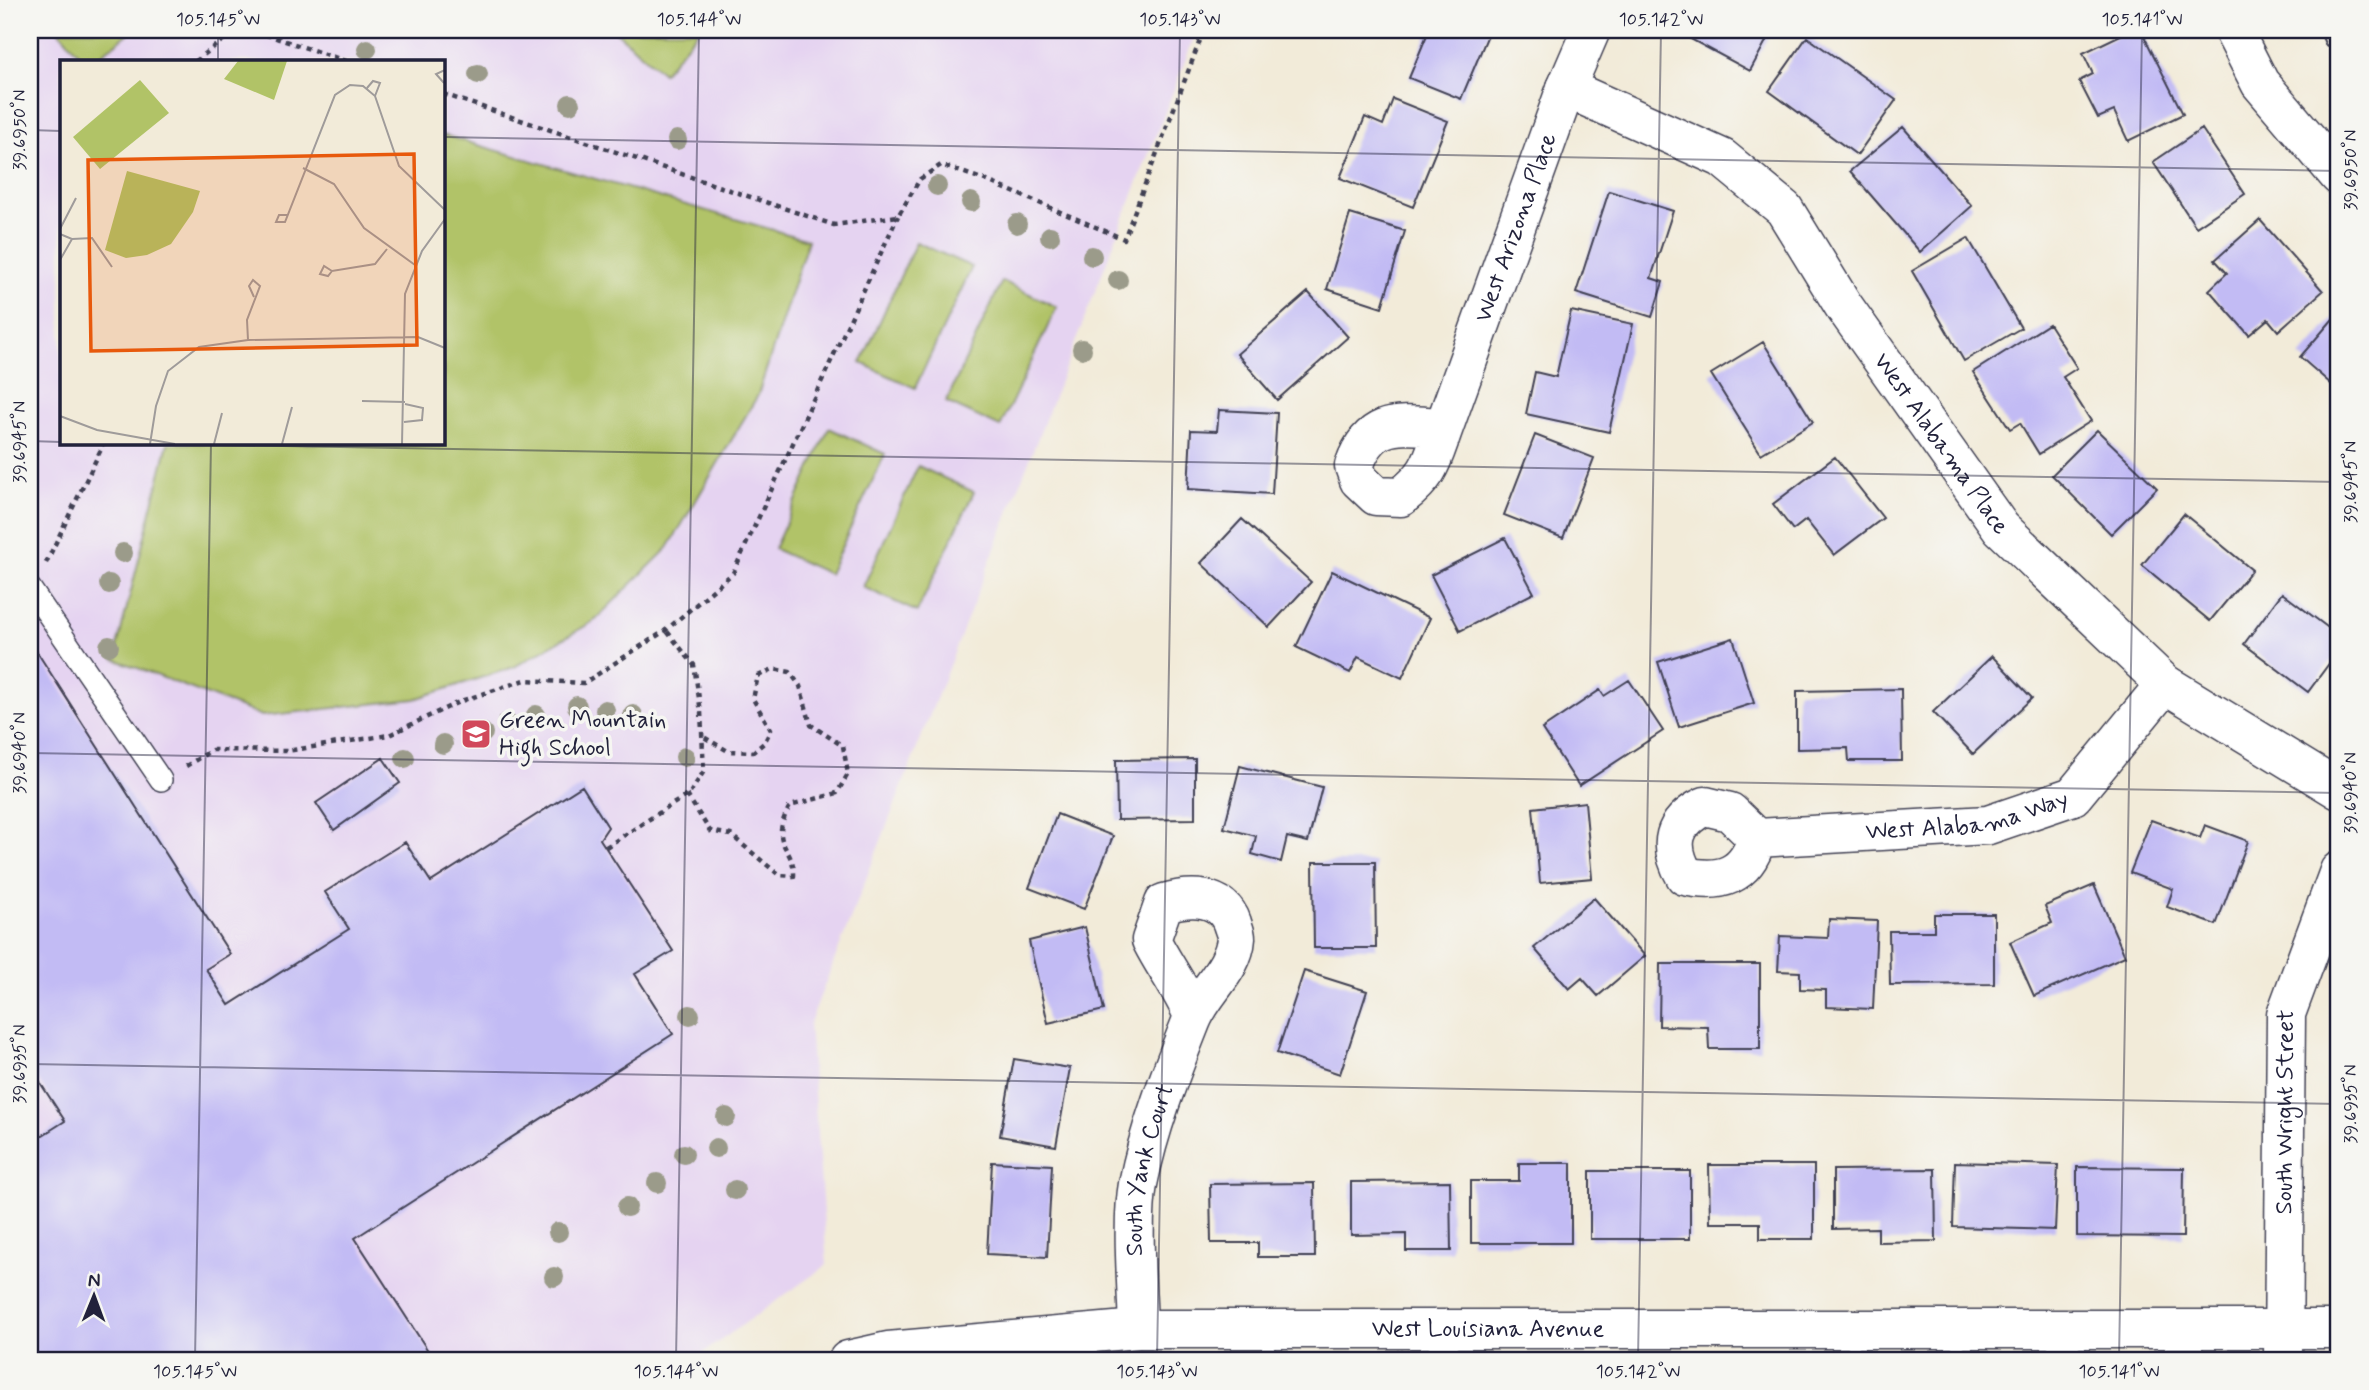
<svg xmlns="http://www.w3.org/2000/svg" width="2369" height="1390" font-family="Mynerve,sans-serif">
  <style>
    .built { fill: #e5d3f1; fill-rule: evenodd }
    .green { fill: #b1c367; stroke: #6a7251; stroke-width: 2 }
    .building { fill: #c2bbf4 }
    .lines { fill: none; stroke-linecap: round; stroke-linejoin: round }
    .lane-casing { stroke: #414053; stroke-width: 24 }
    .street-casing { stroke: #414053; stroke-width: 41 }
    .secondary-casing { stroke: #414053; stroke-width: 41 }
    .path { stroke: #414053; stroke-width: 4.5; stroke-dasharray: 5 5; stroke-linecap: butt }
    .lane { stroke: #fff; stroke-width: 21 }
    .street { stroke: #fff; stroke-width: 38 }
    .secondary { stroke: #fff; stroke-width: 38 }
    .tree { fill: #9b9b8a }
    .ticks { fill: none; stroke: #22223b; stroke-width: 2; stroke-opacity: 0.45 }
    .labels { text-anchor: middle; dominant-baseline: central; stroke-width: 7; stroke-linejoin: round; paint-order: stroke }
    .street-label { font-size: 24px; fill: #22223b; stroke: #f6f6f2 }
    .poi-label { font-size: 24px; fill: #22223b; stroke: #f6f6f2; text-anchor: start }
    .inset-road { fill: none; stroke: #9f9b9a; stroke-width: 2 }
    .view { fill: #e8590c; fill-opacity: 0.15; stroke: #e8590c; stroke-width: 3.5 }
    .inset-edge { fill: none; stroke: #22223b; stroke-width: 3.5 }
    .neatline { fill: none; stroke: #22223b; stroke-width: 2.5 }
    .ticks-label { font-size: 18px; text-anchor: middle; fill: #22223b }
  </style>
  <rect width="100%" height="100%" fill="#f6f6f2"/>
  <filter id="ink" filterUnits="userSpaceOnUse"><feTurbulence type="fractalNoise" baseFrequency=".0143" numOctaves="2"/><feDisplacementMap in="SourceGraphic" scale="14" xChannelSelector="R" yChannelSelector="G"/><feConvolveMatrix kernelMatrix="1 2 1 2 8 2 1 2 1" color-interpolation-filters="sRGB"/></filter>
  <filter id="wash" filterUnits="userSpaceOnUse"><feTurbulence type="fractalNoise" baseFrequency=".00686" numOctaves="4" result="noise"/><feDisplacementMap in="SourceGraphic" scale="28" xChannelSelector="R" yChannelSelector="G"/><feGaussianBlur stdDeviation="1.57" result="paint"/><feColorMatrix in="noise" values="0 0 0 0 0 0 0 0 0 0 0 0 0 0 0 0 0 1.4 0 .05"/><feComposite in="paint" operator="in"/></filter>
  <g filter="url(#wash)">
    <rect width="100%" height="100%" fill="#f2ebd9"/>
    <path class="built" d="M30,30H1197L809,1025L827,1265L693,1360H30ZM61,61H443V443H61Z"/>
    <path class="green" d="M58,30H133L93,61H85Z
      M614,30H699L663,73Z
      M443,135L808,240L758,395L668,548L594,621L514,667L415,699L262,716L114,659L168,443H443Z
      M916,242L972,267L915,388L861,363Z
      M1002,281L1057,307L1000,427L946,402Z
      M829,428L885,454L829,574L774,549Z
      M918,466L974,492L917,612L863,587Z"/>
    <g id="blocks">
      <path class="building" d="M1429,30H1490L1461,99L1409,78Z
        M1674,30H1772L1750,71Z
        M2131,30H2141L2183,114L2128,141L2114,111L2098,118L2079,81L2093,74L2083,53Z
        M2319,30H2339V41L2326,46Z
        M1807,37L1896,100L1857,155L1769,91Z
        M1393,99L1448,121L1413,207L1340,178L1365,117L1383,125Z
        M1903,127L1972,206L1920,252L1850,171Z
        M2202,129L2245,194L2196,227L2153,162Z
        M1609,191L1673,211L1651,278L1663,282L1652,317L1576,293Z
        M1350,214L1405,231L1382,307L1327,289Z
        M2260,220L2323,291L2278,331L2268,319L2249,335L2209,290L2227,273L2215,260Z
        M1968,238L2021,328L1964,361L1912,271Z
        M1308,292L1348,337L1277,400L1237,354Z
        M1571,311L1633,324L1609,432L1526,414L1535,372L1556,377Z
        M2339,312V391L2300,357Z
        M2049,324L2077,368L2063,377L2091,421L2039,454L2020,423L2010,429L1973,372Z
        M1763,342L1813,422L1761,454L1711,374Z
        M1219,410L1277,413L1272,494L1188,489L1191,430L1217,431Z
        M2097,430L2157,488L2111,534L2052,475Z
        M1535,435L1594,458L1563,538L1504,515Z
        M1835,457L1883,518L1834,555L1806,520L1793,530L1773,504Z
        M2184,514L2252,570L2210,621L2142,565Z
        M1242,519L1311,582L1269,627L1201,563Z
        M1505,538L1534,593L1460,631L1431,575Z
        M1332,571L1430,618L1402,678L1358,657L1350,673L1296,647Z
        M2282,593L2339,636V650L2308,692L2244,644Z
        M1733,638L1754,703L1679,727L1658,662Z
        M30,641L230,954L206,969L229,1005L349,929L325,892L405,842L431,882L582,786L608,827L600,839L673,951L635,974L673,1034L355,1238L434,1360H30V1139L32,1142L65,1121L30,1067Z
        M1992,656L2032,698L1973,754L1933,712Z
        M1629,680L1663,731L1579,786L1542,729L1600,690L1604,696Z
        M1901,689L1902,761H1849L1848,748L1797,749V691Z
        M383,758L400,783L334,830L316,803Z
        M1195,759V819L1117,820L1116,760Z
        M1240,766L1322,787L1308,842L1287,837L1281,862L1252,854L1256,836L1224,828Z
        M1585,802L1592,878L1540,883L1533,808Z
        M1057,814L1113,836L1084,909L1029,888Z
        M2151,820L2200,838L2205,825L2248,841L2216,925L2167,907L2173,889L2130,873Z
        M1313,862H1375L1376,948H1314Z
        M2094,885L2125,956L2034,996L2010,942L2052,923L2045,906Z
        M1594,898L1645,956L1598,996L1582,978L1569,989L1534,948Z
        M1934,914H1994V984L1890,985L1889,931H1934Z
        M1829,919L1877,921L1873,1009L1826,1007V990L1800,989V972L1778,971L1780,936L1828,938Z
        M1085,927L1104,1010L1048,1023L1029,941Z
        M1660,964H1760V1049H1709L1708,1027L1659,1026Z
        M1304,971L1367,991L1340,1074L1277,1053Z
        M1014,1059L1070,1068L1056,1146L1000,1136Z
        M992,1162L1052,1165L1047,1257L987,1254Z
        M1955,1162L2058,1165L2055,1230L1953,1227Z
        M1519,1163H1571V1243H1471V1181H1519Z
        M1709,1165H1814V1239H1760V1223H1710Z
        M2077,1167L2184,1168L2183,1237L2077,1236Z
        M1935,1169L1936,1241L1878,1242V1228L1833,1229V1170Z
        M1590,1171H1690V1239H1590Z
        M1450,1181L1451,1251H1406V1234L1351,1235V1182Z
        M1314,1183L1315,1257H1258V1243H1211L1210,1184Z"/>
    </g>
  </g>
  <g filter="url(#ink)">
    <use href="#blocks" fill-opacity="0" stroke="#414053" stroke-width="2"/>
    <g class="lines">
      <g class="lane-casing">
        <path id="lane" d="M30,588L161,780"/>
      </g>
      <g class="street-casing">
        <g id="street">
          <path d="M2233,30L2260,83L2339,176"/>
          <path id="s1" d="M1566,88L1722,158L1784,209L1843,305L2001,528L2165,684L2339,790"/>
          <path id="s2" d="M1444,427C1399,425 1371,417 1354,466L1359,480L1376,496L1401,497C1431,473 1431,463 1444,427L1566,88L1591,30"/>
          <path id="s3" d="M1757,838C1746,876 1721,884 1685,876C1667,845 1672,822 1705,806L1730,812L1757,838L1988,825L2073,796L2165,684"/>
          <path id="s4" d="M1138,1329C1137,1288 1131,1223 1138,1184C1149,1128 1170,1075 1191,1022C1202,992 1234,970 1236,938C1236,933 1233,927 1232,923C1222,894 1189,896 1164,903L1151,940C1164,966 1182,989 1193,1016"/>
          <path id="s5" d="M848,1360L888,1351L1138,1329H2339"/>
        </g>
      </g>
      <g class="secondary-casing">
        <g id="secondary">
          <path id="s6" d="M2283,1360L2286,1014L2339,871"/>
        </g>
      </g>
      <path class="path" d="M196,61L233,32L261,33L346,61
        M443,94L834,225L898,216L920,179L941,165L985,180L1124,239L1204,30
        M46,563L104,443
        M186,766L212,750L287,751L389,735L461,701L525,680L584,683L666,630L733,573L898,216
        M687,795L710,831L731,835L779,875L794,876C795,846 767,846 790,806L837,793L848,774L843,746L811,725L800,686L790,672L773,669L758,676L753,699L771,730L764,743L753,752L728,751L702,736
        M606,847L690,793L704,771L701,712L694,665L666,630"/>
      <use href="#lane" class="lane"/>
      <use href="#street" class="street"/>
      <use href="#secondary" class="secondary"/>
    </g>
    <g class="tree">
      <circle cx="367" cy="49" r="10"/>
      <circle cx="478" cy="74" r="10"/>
      <circle cx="570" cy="104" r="10"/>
      <circle cx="677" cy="140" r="10"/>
      <circle cx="937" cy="186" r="10"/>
      <circle cx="971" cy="202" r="10"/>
      <circle cx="1017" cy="224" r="10"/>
      <circle cx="1050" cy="236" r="10"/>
      <circle cx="1092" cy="256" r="10"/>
      <circle cx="1118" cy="280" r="10"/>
      <circle cx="1082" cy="349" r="10"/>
      <circle cx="123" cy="553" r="10"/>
      <circle cx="109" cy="584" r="10"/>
      <circle cx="109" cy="646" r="10"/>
      <circle cx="577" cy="706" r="10"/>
      <circle cx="605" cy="710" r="10"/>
      <circle cx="536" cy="715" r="10"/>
      <circle cx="633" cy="715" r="10"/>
      <circle cx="507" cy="723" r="10"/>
      <circle cx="483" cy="733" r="10"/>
      <circle cx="443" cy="744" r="10"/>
      <circle cx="685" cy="757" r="10"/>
      <circle cx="405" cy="758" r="10"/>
      <circle cx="690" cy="1015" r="10"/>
      <circle cx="726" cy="1117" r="10"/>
      <circle cx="716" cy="1148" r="10"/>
      <circle cx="684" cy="1154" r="10"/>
      <circle cx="657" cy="1183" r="10"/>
      <circle cx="735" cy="1190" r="10"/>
      <circle cx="627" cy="1207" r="10"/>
      <circle cx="558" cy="1232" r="10"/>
      <circle cx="554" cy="1277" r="10"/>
    </g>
  </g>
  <path class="ticks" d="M218,61V30M30,130L61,131M443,137L2339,171M30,441L61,442M104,443L2339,482M30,753L2339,793M30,1064L2339,1104M195,1360L211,443M676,1360L699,30M1157,1360L1180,30M1638,1360L1661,30M2119,1360L2142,30"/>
  <defs>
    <g id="school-square" transform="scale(1.575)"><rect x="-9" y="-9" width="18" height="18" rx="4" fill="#d1495b" stroke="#f6f6f2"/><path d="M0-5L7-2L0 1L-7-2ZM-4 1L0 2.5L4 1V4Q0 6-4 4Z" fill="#fff"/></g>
  </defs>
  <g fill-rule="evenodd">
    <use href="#school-square" x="476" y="734"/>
  </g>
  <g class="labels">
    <g class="street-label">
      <text stroke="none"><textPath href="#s2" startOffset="469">West Arizona Place</textPath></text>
      <text stroke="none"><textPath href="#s1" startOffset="534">West Alabama Place</textPath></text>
      <text stroke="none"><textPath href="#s3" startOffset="453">West Alabama Way</textPath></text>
      <text stroke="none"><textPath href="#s6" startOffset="248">South Wright Street</textPath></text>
      <text stroke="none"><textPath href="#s4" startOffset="161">South Yank Court</textPath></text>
      <text stroke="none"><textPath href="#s5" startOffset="642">West Louisiana Avenue</textPath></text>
    </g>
    <g class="poi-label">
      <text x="499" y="720">Green Mountain<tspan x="499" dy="28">High School</tspan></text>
    </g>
  </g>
  <g transform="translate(60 60)">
    <rect width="385" height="385" fill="#f2ebd9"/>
    <path d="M178,1H227L214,40L164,19ZM80,20L109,53L40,109L13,77ZM67,111L140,131L133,152L111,184L87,195L66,198L45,190Z" fill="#b1c367"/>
    <path class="inset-road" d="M385,20V49M384,23L376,14L385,10M307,28L313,21L320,23L315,36M243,108L274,124L304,168L355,205M227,155H219L216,162H225L275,35L290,25L303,26L315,36L339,106L385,150M0,169L16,138M0,174L12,179L0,200M12,179L32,178L52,207M272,211L268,216L260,214L264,206L272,211L315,204L327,189M188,280L187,260L200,226L193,220L189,226L194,237M302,341L345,342M0,356L37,370L115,384M344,362L362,360L363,348L345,344M90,384L96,346L108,311L139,287L188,280L358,277L385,288M154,384L162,353M222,384L232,347M342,384L345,234L362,191L385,159"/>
    <path class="view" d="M354,94L357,285L31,291L28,100Z"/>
    <rect width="385" height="385" class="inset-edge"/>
  </g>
  <rect width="2369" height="1390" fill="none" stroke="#f6f6f2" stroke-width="77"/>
  <g transform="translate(94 1296) rotate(1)" stroke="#f6f6f2" stroke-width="5" paint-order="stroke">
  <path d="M0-5L12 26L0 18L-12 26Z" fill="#22223b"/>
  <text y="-10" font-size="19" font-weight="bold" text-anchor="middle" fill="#22223b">N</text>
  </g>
  <rect x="38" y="38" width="2292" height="1314" class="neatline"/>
  <g class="ticks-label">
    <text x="218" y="25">105.145°W</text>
    <text x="699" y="25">105.144°W</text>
    <text x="1180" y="25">105.143°W</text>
    <text x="1661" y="25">105.142°W</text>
    <text x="2142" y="25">105.141°W</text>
    <text transform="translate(19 130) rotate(-90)" y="6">39.6950°N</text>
    <text transform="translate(2350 170) rotate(-90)" y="6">39.6950°N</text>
    <text transform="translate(19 442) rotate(-90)" y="6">39.6945°N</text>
    <text transform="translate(2350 482) rotate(-90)" y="6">39.6945°N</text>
    <text transform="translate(19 753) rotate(-90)" y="6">39.6940°N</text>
    <text transform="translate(2350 793) rotate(-90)" y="6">39.6940°N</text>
    <text transform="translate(19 1064) rotate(-90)" y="6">39.6935°N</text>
    <text transform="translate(2350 1104) rotate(-90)" y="6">39.6935°N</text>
    <text x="195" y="1377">105.145°W</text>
    <text x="676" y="1377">105.144°W</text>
    <text x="1157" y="1377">105.143°W</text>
    <text x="1638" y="1377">105.142°W</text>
    <text x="2119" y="1377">105.141°W</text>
  </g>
</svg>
